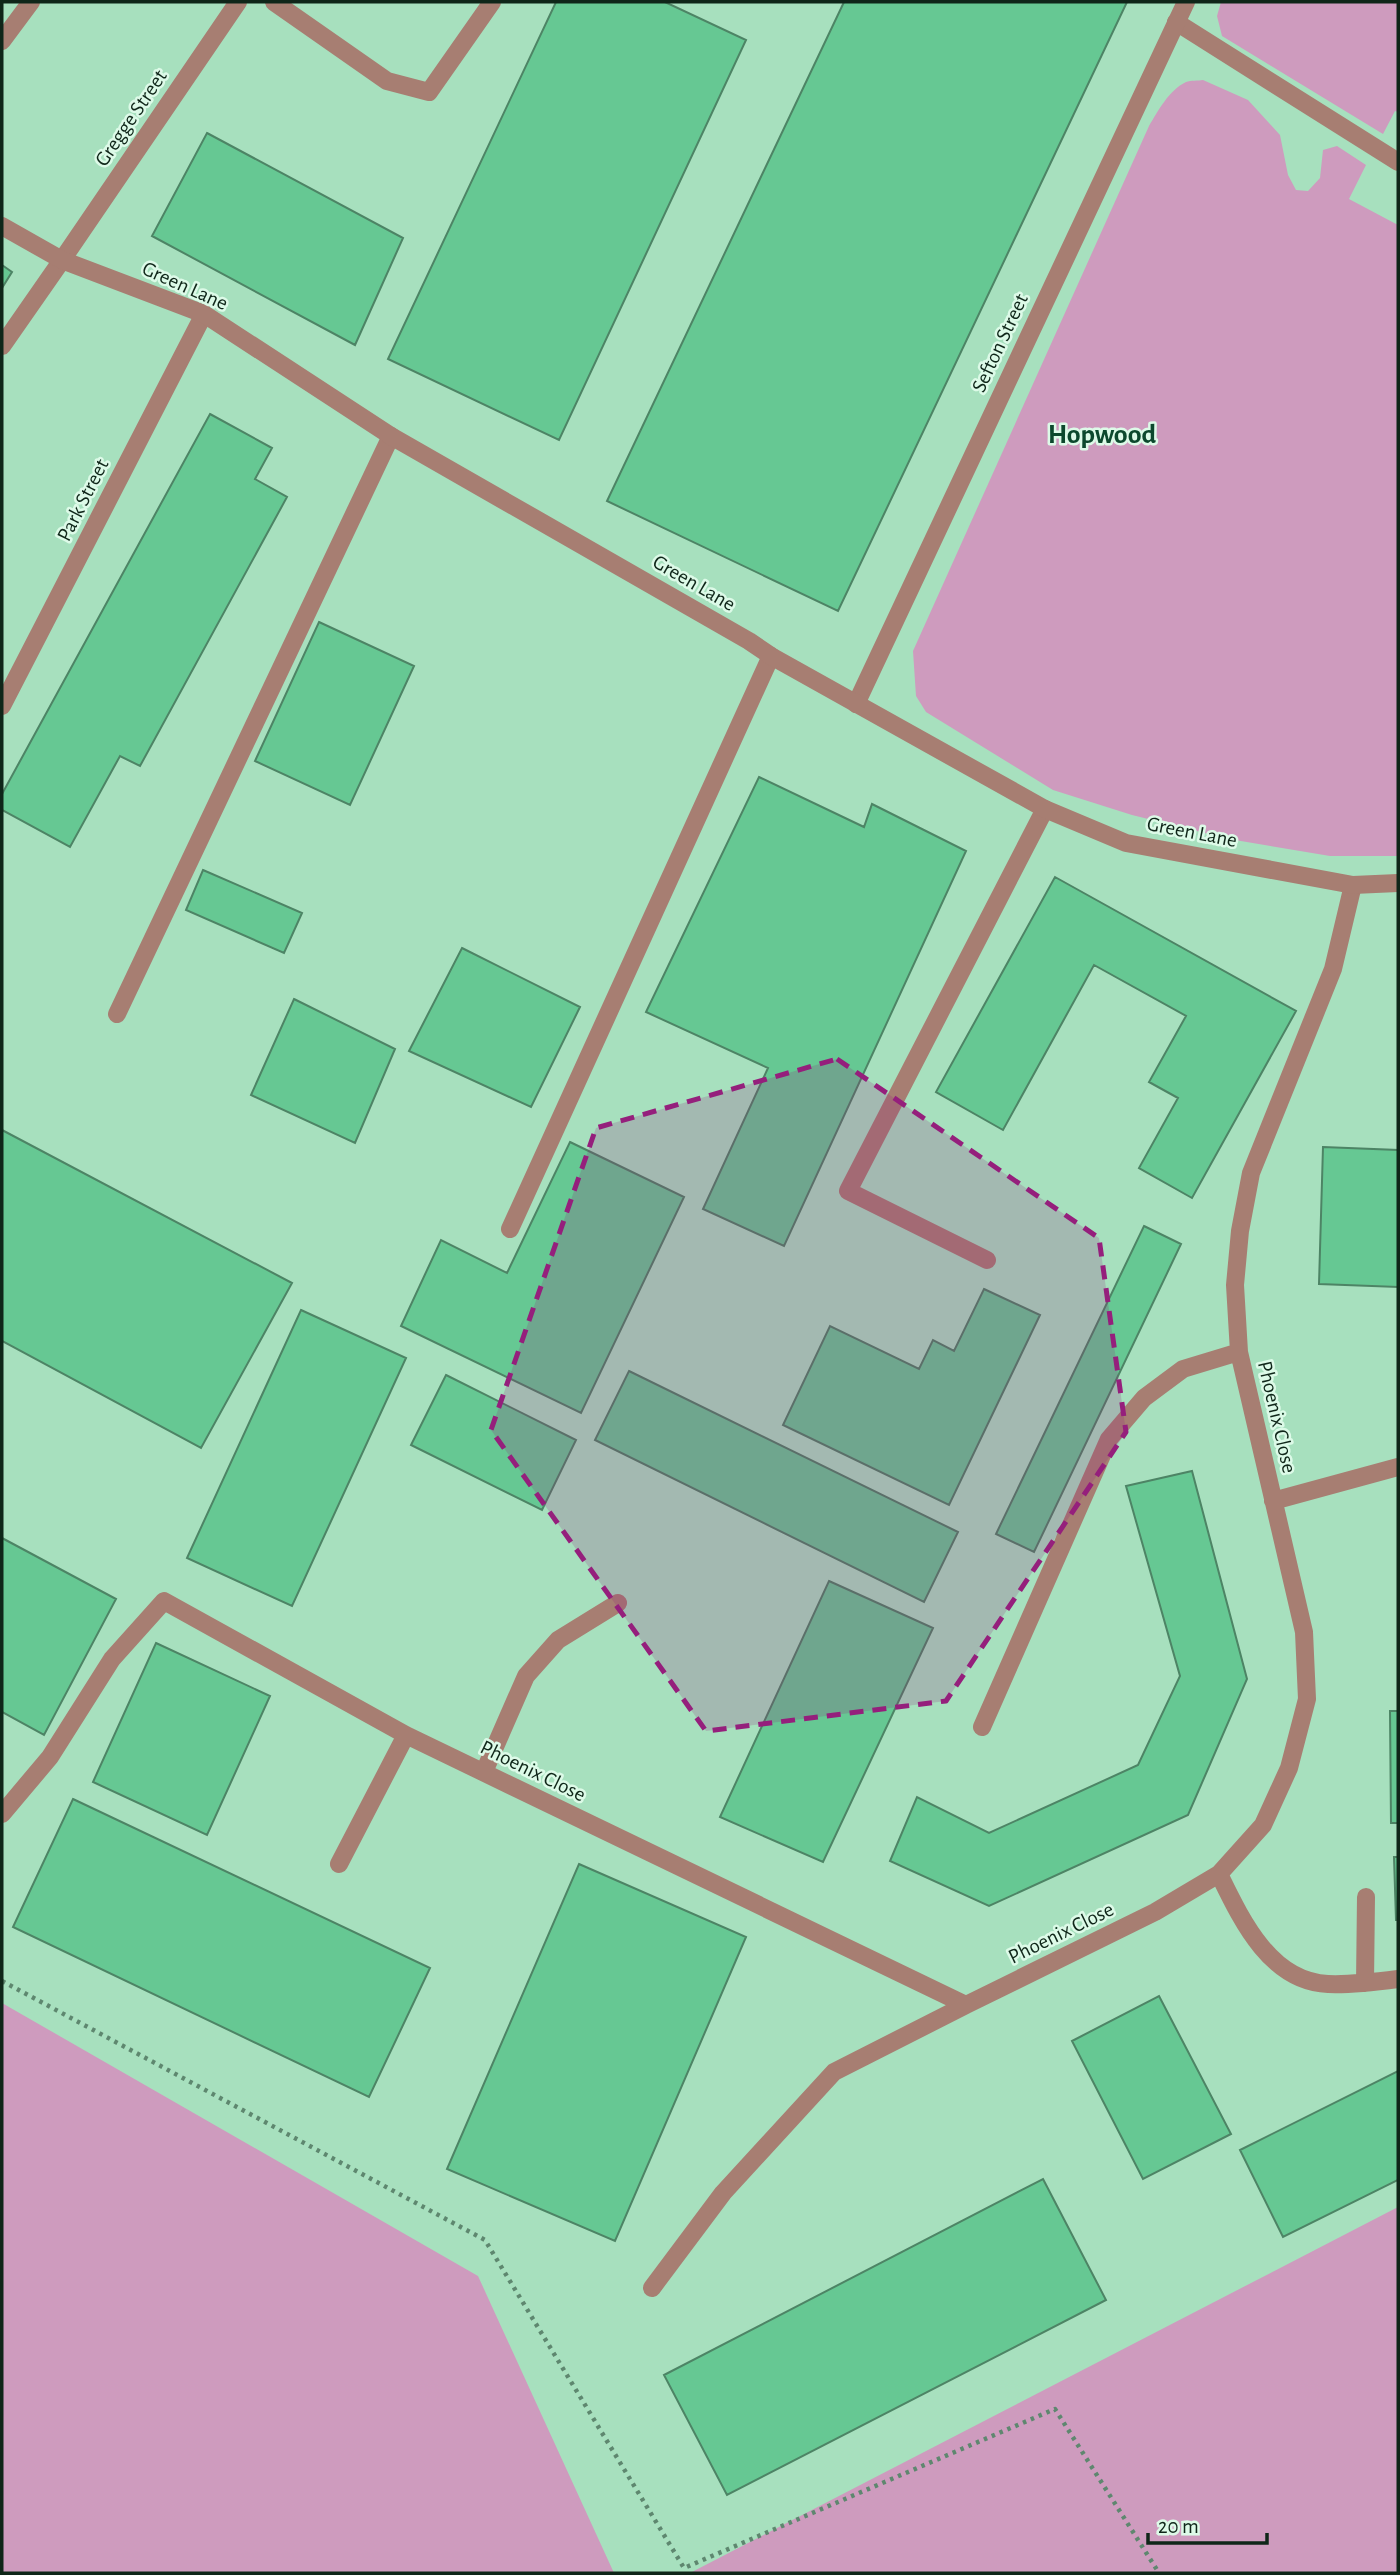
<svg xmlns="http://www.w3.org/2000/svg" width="1400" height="2575" font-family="'Alegreya Sans',sans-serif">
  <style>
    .green { fill: #ce9bbe }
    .building { fill: #66c893; stroke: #4d8465; stroke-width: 2 }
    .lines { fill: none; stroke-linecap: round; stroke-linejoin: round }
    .path { stroke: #5e876f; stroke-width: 4.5; stroke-dasharray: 3.5 5; stroke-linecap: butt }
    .service { stroke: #a77e72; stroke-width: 18 }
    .pedestrian { stroke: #a77e72; stroke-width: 18 }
    .minor { stroke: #a77e72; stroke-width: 18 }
    .tertiary { stroke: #a77e72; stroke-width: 18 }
    .marked { fill: #951f7c; fill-opacity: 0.2; stroke: #951f7c; stroke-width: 5; stroke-dasharray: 14 9; stroke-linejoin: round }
    .labels { text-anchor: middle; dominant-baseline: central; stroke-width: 5; stroke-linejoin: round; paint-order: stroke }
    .street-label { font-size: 21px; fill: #0f2619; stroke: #ddfae8 }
    .district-label { font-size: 28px; font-weight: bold; fill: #0c482d; stroke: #ddfae8 }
  </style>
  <rect width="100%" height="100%" fill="#a7e0be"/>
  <path class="green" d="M1221,2H1398V112L1395,111L1383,134L1222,36L1217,16Z
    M1203,80L1248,100L1280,135L1288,175L1296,190L1308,191L1320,178L1323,150L1337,146L1366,165L1349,199L1398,225V856H1330L1229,839L1132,815L1053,790L926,712L916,696L913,651L1149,126C1158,111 1169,90 1186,82C1191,80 1198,81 1203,80Z
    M2,2003L478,2276L614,2573H2Z
    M1398,2207V2573H690Z"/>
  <path class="building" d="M556,2H665L746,40L559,440L388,359Z
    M844,2H1127L838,611L607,501Z
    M207,133L403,238L355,345L152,236Z
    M2,265L12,272L2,288Z
    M210,414L272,448L255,479L287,497L140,766L120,756L70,847L2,810V794Z
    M319,622L414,666L350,805L255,761Z
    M759,777L864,827L872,804L966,851L784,1246L703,1209L768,1068L646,1012Z
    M203,870L302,913L284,953L186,910Z
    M1055,877L1296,1011L1192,1198L1139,1168L1178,1098L1149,1082L1186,1016L1094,965L1003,1130L936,1092Z
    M462,948L580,1007L531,1107L409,1051Z
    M294,999L395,1049L355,1143L251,1095Z
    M2,1130L292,1283L201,1448L2,1341Z
    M570,1142L684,1197L581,1413L401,1326L441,1240L507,1273Z
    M1323,1147L1398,1150V1287L1319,1284Z
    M1144,1226L1181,1244L1034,1552L996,1534Z
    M984,1289L1040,1315L949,1505L783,1425L830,1326L919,1369L933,1340L954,1351Z
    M301,1310L406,1358L292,1606L187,1558Z
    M629,1371L958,1532L924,1602L595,1440Z
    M446,1375L576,1440L542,1510L411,1445Z
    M1192,1471L1247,1679L1188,1815L989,1906L890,1861L917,1797L989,1833L1138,1765L1180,1676L1126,1486Z
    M2,1538L116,1599L44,1735L2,1712Z
    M829,1581L933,1628L823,1862L720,1817Z
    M156,1643L270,1696L207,1835L93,1782Z
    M1390,1711H1398V1823H1391Z
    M73,1799L430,1968L369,2097L13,1927Z
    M1394,1857H1398V1920H1396Z
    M579,1864L746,1937L615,2241L447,2169Z
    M1159,1996L1231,2134L1143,2179L1072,2041Z
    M1398,2071V2180L1283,2237L1240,2150Z
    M1043,2179L1106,2300L727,2495L664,2375Z"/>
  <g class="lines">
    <path class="path" d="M2,1981L485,2240L684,2568L1055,2409L1159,2573"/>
    <path class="service" d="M274,2L387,81L429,92L492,2
      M1176,22L1398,162
      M117,1014L391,436
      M510,1229L771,656
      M987,1260L848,1191L1045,809
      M1273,1501L1398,1467
      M982,1727L1109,1439L1144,1398L1183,1369L1239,1352
      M484,1772L526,1676L558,1640L618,1603
      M2,1814L50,1757L112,1659L164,1601L406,1735L966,2005L1155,1912L1219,1874L1263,1825L1289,1768L1307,1699L1304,1632L1239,1352L1235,1285L1240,1231L1251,1173L1333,969L1353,885
      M339,1864L406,1735
      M1219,1874C1241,1919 1270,1982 1328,1984C1351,1985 1375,1982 1398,1979
      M1365,1983L1366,1897
      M652,2288L723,2193L834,2072L966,2005"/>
    <path class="pedestrian" d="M2,346L62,260"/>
    <path class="minor" d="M2,41L31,2
      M62,260L238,2
      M856,704L1186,2
      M2,706L204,314"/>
    <path class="tertiary" d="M2,226L62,260L204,314L391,436L749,641L771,656L1045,809L1126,843L1353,885L1398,883"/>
  </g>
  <path class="marked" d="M837,1059L1099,1238L1126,1432L946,1701L706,1731L491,1430L596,1128Z"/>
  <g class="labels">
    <g class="street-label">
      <text transform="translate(131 118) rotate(-56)">Gregge Street</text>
      <text transform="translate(185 286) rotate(24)">Green Lane</text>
      <text transform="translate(1000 343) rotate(-65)">Sefton Street</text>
      <text transform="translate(83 500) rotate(-63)">Park Street</text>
      <text transform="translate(694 583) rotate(30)">Green Lane</text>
      <text transform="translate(1192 832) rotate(11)">Green Lane</text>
      <text transform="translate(1277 1417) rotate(77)">Phoenix Close</text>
      <text transform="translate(533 1771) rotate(26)">Phoenix Close</text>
      <text transform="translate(1061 1933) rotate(-26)">Phoenix Close</text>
    </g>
    <g class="district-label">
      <text x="1102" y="435">Hopwood</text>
    </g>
  </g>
  <rect width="1400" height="2575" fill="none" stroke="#0f2619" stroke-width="7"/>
  <path d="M1148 2533v10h119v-10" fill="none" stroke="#0f2619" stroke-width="3.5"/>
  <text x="1158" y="2533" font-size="21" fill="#0f2619" stroke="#ddfae8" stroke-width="5" paint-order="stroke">20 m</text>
</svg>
